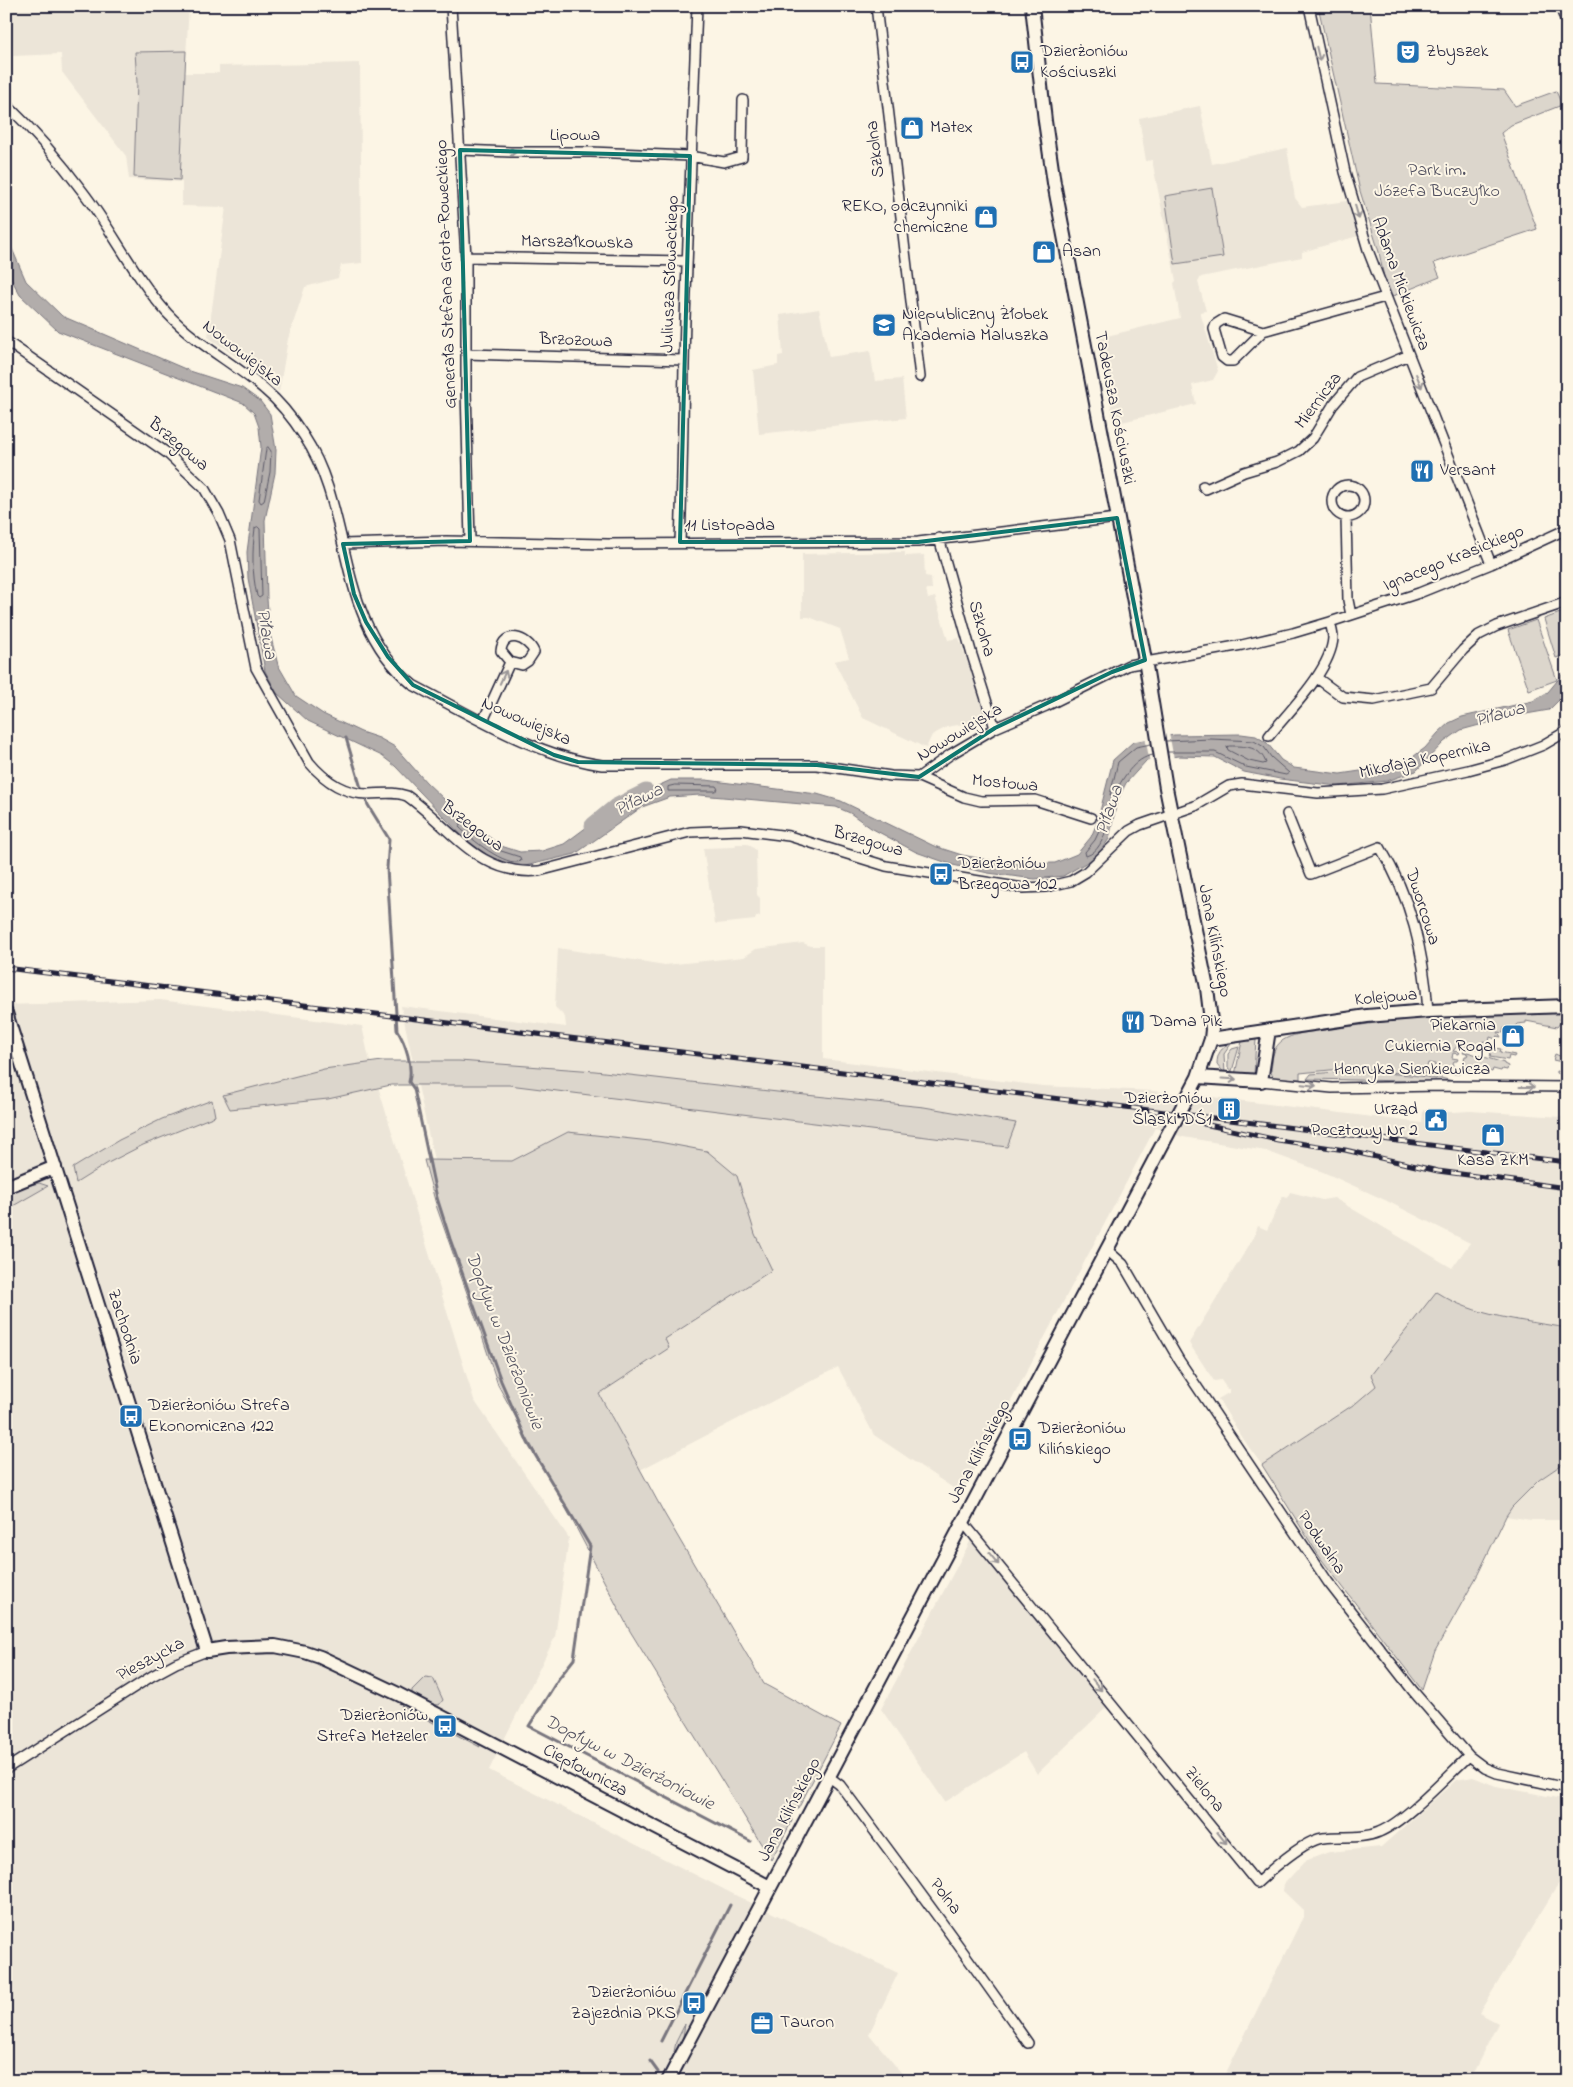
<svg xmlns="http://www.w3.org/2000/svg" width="1573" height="2087" font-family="'Indie Flower',sans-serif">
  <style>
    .built { fill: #ece5d8 }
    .green { fill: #dcd6cc; stroke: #7f7c84 }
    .water { fill: #b2adab; stroke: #78757e }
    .pier { fill: #fcf5e5 }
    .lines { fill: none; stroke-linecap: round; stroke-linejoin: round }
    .shore { stroke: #5c5a68; stroke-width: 1 }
    .stream { stroke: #78757e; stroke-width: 3 }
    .river { stroke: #b2adab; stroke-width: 19 }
    .street-casing { stroke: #22223b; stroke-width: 12 }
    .secondary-casing { stroke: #22223b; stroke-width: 16 }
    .street { stroke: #fcf5e5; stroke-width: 9 }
    .secondary { stroke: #fcf5e5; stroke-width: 12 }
    .rail-casing { stroke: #22223b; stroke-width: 5 }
    .rail { stroke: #fcf5e5; stroke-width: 3; stroke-dasharray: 9; stroke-linecap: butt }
    .oneway { stroke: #9a9698 }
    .marked { fill: none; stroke: #0f766e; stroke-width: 4; stroke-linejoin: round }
    .labels { text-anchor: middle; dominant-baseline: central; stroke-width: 4; stroke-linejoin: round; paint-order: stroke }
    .poi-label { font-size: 18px; fill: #22223b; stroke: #fcf5e5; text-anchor: start }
    .street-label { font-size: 18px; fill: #22223b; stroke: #fcf5e5 }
    .park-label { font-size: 18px; fill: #504f5f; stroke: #fcf5e5 }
    .water-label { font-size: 19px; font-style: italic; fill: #545362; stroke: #fcf5e5 }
  </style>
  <rect width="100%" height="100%" fill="#fcf5e5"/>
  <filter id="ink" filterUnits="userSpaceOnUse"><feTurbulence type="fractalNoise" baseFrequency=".02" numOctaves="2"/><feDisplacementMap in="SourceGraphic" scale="10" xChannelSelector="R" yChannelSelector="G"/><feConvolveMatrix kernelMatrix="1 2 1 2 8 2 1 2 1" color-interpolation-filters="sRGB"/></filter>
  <g filter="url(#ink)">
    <path class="built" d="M21,6H189L185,73H219V66L360,63L362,263L341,265L338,278L305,287L288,339L279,392L263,376L208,337L226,207L182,206V182L129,179L126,156L62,72L61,54L13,56L10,7Z
      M1200,106L1212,164L1287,148L1295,198L1302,207L1347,201L1358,236L1302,252V257L1201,277L1198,282L1206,311L1200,312L1218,371L1213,380L1192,385L1196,404L1114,424L1099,338L1180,318L1174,283L1176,281L1152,160L1146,161L1139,118Z
      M819,309L829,357L870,351L875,381L902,379L906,418L759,434L753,370L778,365V356L783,355L780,315Z
      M905,552V556L924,555L925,576L931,577L932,589H926L928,599L935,597L948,640L959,638L983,706L985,720L947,727L932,735L926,748L863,718L834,661L849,658L840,629L809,617H802V554Z
      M736,844H748L756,850L757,895L760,898V916L756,917L755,920L717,924L715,923L703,848L735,847Z
      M803,943L810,946H823V1059L1043,1086L1153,1091L1212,1097L1422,1123L1423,1110L1453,1112L1470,1111L1562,1117L1561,1124L1567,1125V1328L1485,1314L1448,1300L1436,1292L1377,1386L1356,1403L1262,1465L1248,1446L1218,1399L1230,1392L1229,1389H1227L1221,1380L1214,1381L1189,1343L1254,1237L1258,1226L1267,1230L1283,1196L1287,1198L1290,1192L1322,1200L1334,1198L1452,1268L1470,1243L1385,1200L1323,1172L1266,1151L1183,1137L1155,1128L962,1494L874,1435L838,1367L640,1470L599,1393L669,1348L664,1339L772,1270L568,1132L512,1161L434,1160L401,1006L566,1027L565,1017L555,1007L558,948L665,965L744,957L756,949Z
      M160,1000L362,1026L368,1054L474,1400L569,1538L555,1637L489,1770L737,1896L898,1973L869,2034L908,2081H26L6,2064V1005Z
      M1567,1461V1520H1531L1506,1516L1512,1507L1540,1480Z
      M972,1538L1109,1705L1037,1774L1024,1752L945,1802L881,1709Z
      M1473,1777L1496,1786L1567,1800V1870L1479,2013L1498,2023L1469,2081H1222L1303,1917V1910L1283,1891L1284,1884L1305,1861L1329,1852L1381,1847L1456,1780Z"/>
    <path class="green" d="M1318,6H1370L1377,84L1504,90L1515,106L1556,91L1562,105L1511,125L1501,133L1537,229L1434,263L1440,277L1388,298L1379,252L1360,191Z
      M186,51L180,180L134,177L137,82L135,52Z
      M1212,188L1223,257L1175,264L1165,196Z
      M1563,612L1567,624V654L1556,658L1544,619Z
      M1536,620L1557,680L1529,690L1508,630Z
      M1567,1011V1017L1559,1018V1020L1564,1022L1563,1024L1560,1023L1557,1027L1526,1021V1023L1517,1024L1511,1030L1504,1028L1503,1033L1498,1032L1501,1037L1497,1036L1496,1039L1490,1037L1489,1042L1483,1041V1045H1479L1478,1049L1458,1045L1453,1051L1459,1052L1458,1054L1453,1053L1452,1058L1458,1059L1457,1061H1454L1453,1063L1456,1068L1460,1069L1459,1074L1443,1073V1070L1434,1068L1435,1064L1428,1063L1425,1074L1380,1072L1360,1067L1300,1073V1079L1274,1078C1270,1073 1271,1069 1272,1063C1273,1042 1285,1037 1303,1033L1412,1018Z
      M1256,1039L1254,1075H1235L1242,1041Z
      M1231,1044L1224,1054L1225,1074L1217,1064C1217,1054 1221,1047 1231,1044Z
      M1486,1044L1494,1045V1048L1501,1049L1500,1052L1515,1055L1514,1057L1509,1056L1508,1060L1490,1057L1491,1052L1485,1048Z
      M1239,1047L1232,1071L1228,1068V1054L1232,1049Z
      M1464,1051L1504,1063V1064L1508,1066L1507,1070L1502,1069L1501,1071L1493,1069L1492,1072L1482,1069L1481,1072L1475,1070L1474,1072L1467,1071L1470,1067L1464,1065L1466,1061L1464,1060L1465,1056H1467L1468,1054L1463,1053Z
      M1555,1054L1567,1059V1081L1557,1083L1562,1075L1557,1073V1071L1562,1072L1563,1068H1566L1567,1066L1562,1065V1062L1553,1060Z
      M382,1061H459L595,1071L786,1093L924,1107L1016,1123L1007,1147L509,1085H391L328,1099L230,1109L223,1095L324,1069Z
      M1360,1070C1385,1075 1411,1073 1436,1079L1437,1077L1457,1082L1307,1079L1311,1074Z
      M212,1100L215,1116L143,1145L108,1163L76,1183L73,1168L119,1140L162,1119Z
      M568,1132L659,1142L707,1151L737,1176L755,1234L772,1270L665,1339L669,1348L599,1394L664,1513L764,1684L841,1726L798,1809H795L791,1816L792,1821L771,1860L630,1631L569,1514L498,1385L479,1327L437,1208L424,1160L512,1161Z
      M39,1183L48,1186L6,1210V1194L15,1189Z
      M1436,1292C1475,1317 1522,1320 1567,1328V1461L1539,1480L1512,1507L1506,1516L1478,1574L1435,1651L1422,1690L1319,1556L1262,1465L1356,1403L1376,1386L1371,1375Z
      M425,1677L433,1678L443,1700L439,1705L432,1704L412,1693V1690Z
      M406,1704L478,1743L480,1747L401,1706Z
      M685,2024L682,2043L674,2052L676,2042Z"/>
    <path class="water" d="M6,235L26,281L62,316L190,371L242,388L260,401L270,414L276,450L275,473L265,520L267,599L270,634L278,665L296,696L323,714L361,732L379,738L395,747L426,782L464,818L501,846L520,852L542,851L564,844L599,818L642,793L671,780H706L817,794L841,801L934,846L962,855L1009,864L1055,863L1077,854L1091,837L1097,823L1113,760L1133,742L1174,735L1241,734L1256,736L1267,743L1281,760L1294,768L1340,774L1367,770L1410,759L1425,748L1438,733L1449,723L1462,717L1533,701L1548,692L1567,669V692L1549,710L1509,717L1461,730L1444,742L1416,771L1387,781L1338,786L1280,779L1244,772L1215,757L1178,756L1146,761L1126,783L1117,801L1109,839L1096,857L1063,876L1035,879L988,873L953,865L916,852L871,828L850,813L836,807L700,795L670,797L642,807L575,854L517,868L496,861L469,843L395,766L382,756L308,721L277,693L265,671L248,578L247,552L261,447L259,427L254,413L243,403L58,331L20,295L6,269Z"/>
    <path class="pier" d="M1169,733L1174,759L1150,763L1145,737Z"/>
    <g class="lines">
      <path class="shore" d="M268,447L271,451L270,472L264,501L261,503L259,500L266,449Z
        M258,527L260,529L262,596L259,598L257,596C252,573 252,552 255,528Z
        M1166,741L1211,739L1254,741L1264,747L1271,757L1289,773L1286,775L1246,767L1215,752H1168
        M1151,744L1136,747L1118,762L1110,795H1114C1122,779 1134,758 1153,755
        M1230,746C1245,746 1260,746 1266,763L1263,764L1249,761L1228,750L1227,747Z
        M675,785L716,786L718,789L715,791H668V787Z
        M463,823L498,850L520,857L521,861C506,868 470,838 459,827L460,824Z
        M1105,824L1107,826C1104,838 1098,853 1086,856L1085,852L1095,840L1102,825Z"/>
      <path class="stream" d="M346,738L361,788L368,805L389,839L387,868L397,1030C406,1044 413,1066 409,1082L414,1089L437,1198L450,1239L501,1381L528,1443L590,1546L574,1659L559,1678L529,1726L750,1841
        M661,2041L730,1905
        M650,2061L658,2072"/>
      <path class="river" d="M594,826L616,808L646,793"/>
      <g class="street-casing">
        <path id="street" d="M451,6L466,257V389L470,541
          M876,6L920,377
          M1309,6L1345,172L1369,253L1491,564
          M1560,6L1567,25
          M6,104C34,131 60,161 83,192C113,231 134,276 167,313C196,344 234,363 265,390C281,403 293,419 304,436C355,513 333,619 413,685C471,715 536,756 602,765H817L891,776L919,777L951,754L995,728L1046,706L1129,665L1242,645L1293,633L1330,622L1419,593L1491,564L1567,529
          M460,150L511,152H591L690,156L724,162L742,157L743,100
          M466,257L687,261
          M1263,331L1233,361H1227L1222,357L1214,329L1216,324L1224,319L1263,331L1385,297
          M6,341L167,453L204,488L219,514L230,540L256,668L309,762C324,780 343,794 368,794C382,794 393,791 407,796C450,826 478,877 539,871L690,832L741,830L789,836L886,866L1023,888L1046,887L1071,881L1086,872L1129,831L1140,825L1195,806L1229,786L1242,784L1318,793L1382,789L1468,770L1505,760L1543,745L1567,731
          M466,354L684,360
          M1332 501a16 16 0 1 1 32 0a16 16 0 1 1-32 0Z
          M1203,486L1206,489L1244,472L1277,462L1299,451L1313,438L1333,405L1357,377L1409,355
          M1346,517L1348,600L1351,615
          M939,538L972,655L995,728
          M680,542C683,468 683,394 685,319C688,215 693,111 697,6
          M343,544L446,541L608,544L918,542L1117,518
          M1317,678L1343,697L1374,700L1431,688L1463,650L1479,635L1497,626L1567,602
          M483,721L510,662L501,651C503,629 528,637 534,652L528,661L522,665L510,662
          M1269,736C1289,711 1331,670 1333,638C1333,633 1331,627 1330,622
          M919,777L964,797L981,801L1035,800L1091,818
          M1287,814L1311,874L1380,847C1411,898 1424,952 1428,1011
          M1261,1081L1332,1088L1439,1086L1567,1087
          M1106,1249L1123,1264L1179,1360L1328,1582L1413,1691L1469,1756L1485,1768L1497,1773L1567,1788
          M963,1522L1257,1883C1271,1870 1305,1840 1323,1838C1341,1835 1361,1840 1379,1832C1406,1821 1446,1777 1469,1756
          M6,1769L152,1676L176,1663L207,1651
          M828,1776L840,1785C904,1870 967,1956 1028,2043"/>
      </g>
      <g class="secondary-casing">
        <path id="secondary" d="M6,1013L207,1651L226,1648L275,1646L305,1652L320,1657L398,1694L770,1887
          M1211,1039L1367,1016L1428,1011L1567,1006
          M1198,1077L1261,1081L1269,1030
          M6,1187L55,1167
          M668,2081L1198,1077L1211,1039L1212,1029L1207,988L1166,788L1145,660L1054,183L1045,121L1032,6"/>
      </g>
      <use href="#street" class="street"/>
      <use href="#secondary" class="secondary"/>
      <g class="rail-casing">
        <path id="rail" d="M6,968L1567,1162
          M1204,1124L1278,1140L1345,1150L1438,1171L1567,1188"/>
      </g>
      <use href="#rail" class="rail"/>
    </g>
    <defs><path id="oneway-shaft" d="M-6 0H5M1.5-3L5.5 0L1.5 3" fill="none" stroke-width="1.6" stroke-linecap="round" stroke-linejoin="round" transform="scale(1.25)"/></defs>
    <g class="oneway">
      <use href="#oneway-shaft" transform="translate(1318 54) rotate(77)"/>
      <use href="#oneway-shaft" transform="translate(509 152) rotate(2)"/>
      <use href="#oneway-shaft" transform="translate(671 156) rotate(3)"/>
      <use href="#oneway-shaft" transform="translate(1357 212) rotate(74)"/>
      <use href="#oneway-shaft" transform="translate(1419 381) rotate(68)"/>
      <use href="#oneway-shaft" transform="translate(503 677) rotate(-65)"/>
      <use href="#oneway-shaft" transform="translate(1229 1079) rotate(3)"/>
      <use href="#oneway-shaft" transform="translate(1309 1085) rotate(6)"/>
      <use href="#oneway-shaft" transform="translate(1527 1087)"/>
      <use href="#oneway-shaft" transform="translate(994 1559) rotate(51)"/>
      <use href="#oneway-shaft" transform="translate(1097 1685) rotate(51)"/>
      <use href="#oneway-shaft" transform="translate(1222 1838) rotate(51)"/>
    </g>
  </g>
  <path class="marked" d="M460,150L690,156L680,542H918L1117,518L1145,660L1112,672L995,728L919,777L817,765L578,762L554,755L413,685L388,657L366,622L354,594L343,544L470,541Z"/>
  <defs>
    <g id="theatre-square" transform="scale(1.25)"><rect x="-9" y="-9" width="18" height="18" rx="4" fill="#1f6fb2" stroke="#fcf5e5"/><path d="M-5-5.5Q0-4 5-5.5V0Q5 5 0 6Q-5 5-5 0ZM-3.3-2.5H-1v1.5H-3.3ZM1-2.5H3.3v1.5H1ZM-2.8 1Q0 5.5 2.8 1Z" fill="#fff"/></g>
    <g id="bus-square" transform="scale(1.25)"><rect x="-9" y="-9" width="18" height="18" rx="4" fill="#1f6fb2" stroke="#fcf5e5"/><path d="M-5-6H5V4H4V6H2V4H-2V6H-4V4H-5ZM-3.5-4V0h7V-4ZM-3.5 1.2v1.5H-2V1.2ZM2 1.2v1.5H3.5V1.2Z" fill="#fff"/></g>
    <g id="shop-square" transform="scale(1.25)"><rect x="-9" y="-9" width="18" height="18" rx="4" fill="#1f6fb2" stroke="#fcf5e5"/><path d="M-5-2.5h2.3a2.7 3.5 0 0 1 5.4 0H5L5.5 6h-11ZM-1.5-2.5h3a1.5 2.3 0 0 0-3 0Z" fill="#fff"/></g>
    <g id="school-square" transform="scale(1.25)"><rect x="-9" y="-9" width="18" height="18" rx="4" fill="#1f6fb2" stroke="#fcf5e5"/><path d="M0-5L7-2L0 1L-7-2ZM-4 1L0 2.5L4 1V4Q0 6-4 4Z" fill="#fff"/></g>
    <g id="restaurant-square" transform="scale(1.25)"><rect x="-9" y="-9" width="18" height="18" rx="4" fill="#1f6fb2" stroke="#fcf5e5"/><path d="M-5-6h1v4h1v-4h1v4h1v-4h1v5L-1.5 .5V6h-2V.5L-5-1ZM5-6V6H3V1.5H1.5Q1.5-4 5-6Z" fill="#fff"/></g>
    <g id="building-square" transform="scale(1.25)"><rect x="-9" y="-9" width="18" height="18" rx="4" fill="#1f6fb2" stroke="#fcf5e5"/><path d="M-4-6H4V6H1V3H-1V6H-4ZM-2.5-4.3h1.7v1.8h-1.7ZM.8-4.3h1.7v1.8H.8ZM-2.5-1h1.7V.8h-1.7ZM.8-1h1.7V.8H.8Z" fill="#fff"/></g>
    <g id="civic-square" transform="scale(1.25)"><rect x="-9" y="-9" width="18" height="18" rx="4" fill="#1f6fb2" stroke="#fcf5e5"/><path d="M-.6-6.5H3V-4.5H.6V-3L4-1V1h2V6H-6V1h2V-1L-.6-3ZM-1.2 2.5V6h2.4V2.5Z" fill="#fff"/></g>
    <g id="office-square" transform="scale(1.25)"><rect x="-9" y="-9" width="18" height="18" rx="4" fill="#1f6fb2" stroke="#fcf5e5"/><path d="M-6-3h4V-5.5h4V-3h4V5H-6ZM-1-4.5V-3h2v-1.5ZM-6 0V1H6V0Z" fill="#fff"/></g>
  </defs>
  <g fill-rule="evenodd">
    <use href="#theatre-square" x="1408" y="52"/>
    <use href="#bus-square" x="1022" y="62"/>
    <use href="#shop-square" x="912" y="128"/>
    <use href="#shop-square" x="986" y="217"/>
    <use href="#shop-square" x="1044" y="252"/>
    <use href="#school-square" x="884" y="325"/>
    <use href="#restaurant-square" x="1422" y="471"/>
    <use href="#bus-square" x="941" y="874"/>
    <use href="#restaurant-square" x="1133" y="1022"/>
    <use href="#shop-square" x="1513" y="1036"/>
    <use href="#building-square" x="1229" y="1109"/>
    <use href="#civic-square" x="1436" y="1120"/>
    <use href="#shop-square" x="1493" y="1135"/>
    <use href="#bus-square" x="131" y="1416"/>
    <use href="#bus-square" x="1020" y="1439"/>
    <use href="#bus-square" x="445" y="1726"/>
    <use href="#bus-square" x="694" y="2003"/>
    <use href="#office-square" x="762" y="2023"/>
  </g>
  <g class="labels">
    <g class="poi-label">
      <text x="1040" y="52">Dzierżoniów<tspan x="1040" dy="21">Kościuszki</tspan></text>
      <text x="1426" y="52">Zbyszek</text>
      <text x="930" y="128">Matex</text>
      <text x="968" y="207" text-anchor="end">REKO, odczynniki<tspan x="968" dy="21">chemiczne</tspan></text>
      <text x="1062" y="252">Asan</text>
      <text x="902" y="315">Niepubliczny Żłobek<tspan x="902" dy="21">Akademia Maluszka</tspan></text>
      <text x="1440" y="471">Versant</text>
      <text x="958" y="864">Dzierżoniów<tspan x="958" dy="21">Brzegowa 102</tspan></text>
      <text x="1150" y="1022">Dama Pik</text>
      <text x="1496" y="1026" text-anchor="end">Piekarnia<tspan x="1496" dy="21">Cukiernia Rogal</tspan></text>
      <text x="1212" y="1099" text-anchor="end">Dzierżoniów<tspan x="1212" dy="21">Śląski DŚ1</tspan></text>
      <text x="1418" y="1110" text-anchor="end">Urząd<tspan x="1418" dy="21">Pocztowy Nr 2</tspan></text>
      <text x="1493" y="1161" text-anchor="middle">Kasa ZKM</text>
      <text x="148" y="1406">Dzierżoniów Strefa<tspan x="148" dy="21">Ekonomiczna 122</tspan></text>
      <text x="1038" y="1429">Dzierżoniów<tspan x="1038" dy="21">Kilińskiego</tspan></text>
      <text x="428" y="1716" text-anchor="end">Dzierżoniów<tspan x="428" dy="21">Strefa Metzeler</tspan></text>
      <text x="676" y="1993" text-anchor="end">Dzierżoniów<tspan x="676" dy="21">Zajezdnia PKS</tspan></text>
      <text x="780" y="2023">Tauron</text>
    </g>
    <g class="street-label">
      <text x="575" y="136">Lipowa</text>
      <text transform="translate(876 149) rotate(-97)">Szkolna</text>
      <text transform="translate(577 243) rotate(1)">Marszałkowska</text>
      <text transform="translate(447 274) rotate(-92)">Generała Stefana Grota-Roweckiego</text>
      <text transform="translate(671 274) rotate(-88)">Juliusza Słowackiego</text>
      <text transform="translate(1400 284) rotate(70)">Adama Mickiewicza</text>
      <text transform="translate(576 341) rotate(2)">Brzozowa</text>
      <text transform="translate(242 354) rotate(38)">Nowowiejska</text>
      <text transform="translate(1319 401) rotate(-53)">Miernicza</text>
      <text transform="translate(1114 408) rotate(79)">Tadeusza Kościuszki</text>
      <text transform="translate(178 445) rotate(40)">Brzegowa</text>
      <text x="730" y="526">11 Listopada</text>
      <text transform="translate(1454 559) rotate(-22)">Ignacego Krasickiego</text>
      <text transform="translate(981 629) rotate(74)">Szkolna</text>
      <text transform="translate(526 722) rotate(24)">Nowowiejska</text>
      <text transform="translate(960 733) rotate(-31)">Nowowiejska</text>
      <text transform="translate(1425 760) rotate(-12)">Mikołaja Kopernika</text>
      <text transform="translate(1005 784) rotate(5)">Mostowa</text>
      <text transform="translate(472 827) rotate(37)">Brzegowa</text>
      <text transform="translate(868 842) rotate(16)">Brzegowa</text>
      <text transform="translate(1422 907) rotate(72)">Dworcowa</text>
      <text transform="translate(1214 941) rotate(79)">Jana Kilińskiego</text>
      <text transform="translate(1386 998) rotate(-5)">Kolejowa</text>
      <text x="1412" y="1070">Henryka Sienkiewicza</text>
      <text transform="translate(124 1327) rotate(72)">Zachodnia</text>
      <text transform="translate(980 1452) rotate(-62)">Jana Kilińskiego</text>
      <text transform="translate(1321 1543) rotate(56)">Podwalna</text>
      <text transform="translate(151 1660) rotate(-28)">Pieszycka</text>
      <text transform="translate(585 1771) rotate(28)">Ciepłownicza</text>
      <text transform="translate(1204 1790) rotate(51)">Zielona</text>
      <text transform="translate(790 1810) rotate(-62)">Jana Kilińskiego</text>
      <text transform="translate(945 1897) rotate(53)">Polna</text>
    </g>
    <g class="park-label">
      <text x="1437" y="171">Park im.<tspan x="1437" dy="21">Józefa Buczyłko</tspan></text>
    </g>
    <g class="water-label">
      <text transform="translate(266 634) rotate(81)">Piława</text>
      <text transform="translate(1500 715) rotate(-16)">Piława</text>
      <text transform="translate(639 800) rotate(-26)">Piława</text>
      <text transform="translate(1110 810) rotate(-71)">Piława</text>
      <text transform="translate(504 1341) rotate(69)">Dopływ w Dzierżoniowie</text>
      <text transform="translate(629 1763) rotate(27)">Dopływ w Dzierżoniowie</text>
    </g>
  </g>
  <rect width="1573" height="2087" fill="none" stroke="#fcf5e5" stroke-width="25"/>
  <rect x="12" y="12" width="1548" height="2062" fill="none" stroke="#22223b" stroke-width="2" filter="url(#ink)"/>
</svg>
